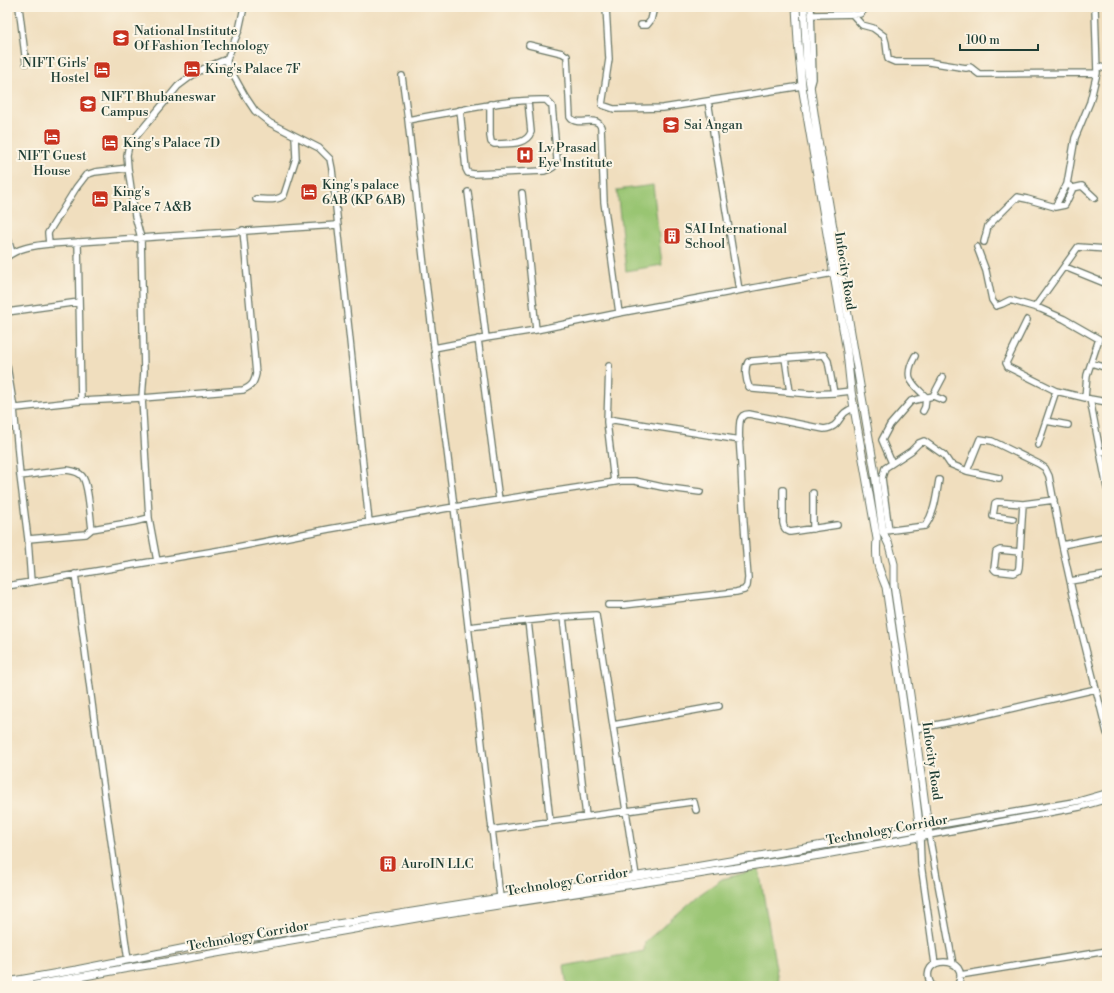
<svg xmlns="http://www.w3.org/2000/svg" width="1114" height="993" font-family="'Libre Bodoni',serif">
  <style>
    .green { fill: #99c572; stroke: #5c8153 }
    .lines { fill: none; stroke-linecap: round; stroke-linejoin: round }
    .minor-casing { stroke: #687564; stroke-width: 8 }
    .major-casing { stroke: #687564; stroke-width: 9 }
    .minor { stroke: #fff; stroke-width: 5.5 }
    .major { stroke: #fff; stroke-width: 7 }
    .labels { text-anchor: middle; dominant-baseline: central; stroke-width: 4; stroke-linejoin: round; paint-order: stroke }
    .poi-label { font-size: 13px; fill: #1f3d34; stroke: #fcf5e5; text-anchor: start }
    .street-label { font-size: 13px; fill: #1f3d34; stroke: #fcf5e5 }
  </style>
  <rect width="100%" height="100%" fill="#fcf5e5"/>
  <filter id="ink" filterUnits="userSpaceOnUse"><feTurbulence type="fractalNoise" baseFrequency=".025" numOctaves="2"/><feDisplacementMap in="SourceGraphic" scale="8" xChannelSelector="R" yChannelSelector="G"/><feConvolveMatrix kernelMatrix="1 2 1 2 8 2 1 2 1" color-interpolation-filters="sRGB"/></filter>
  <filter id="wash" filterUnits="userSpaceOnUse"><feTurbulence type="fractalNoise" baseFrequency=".012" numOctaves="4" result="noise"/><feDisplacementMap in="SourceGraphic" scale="16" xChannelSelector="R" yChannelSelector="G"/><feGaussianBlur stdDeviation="0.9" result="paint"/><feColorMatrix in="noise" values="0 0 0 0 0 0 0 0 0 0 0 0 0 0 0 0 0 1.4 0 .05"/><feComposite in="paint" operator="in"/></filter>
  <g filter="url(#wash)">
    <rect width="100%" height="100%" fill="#f0debe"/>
    <path class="green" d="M653,185L662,265L626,271L617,190Z
      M759,869L779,986H567L564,966L644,951L645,942L699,895L722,879Z"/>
  </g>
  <g filter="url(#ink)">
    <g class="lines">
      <g class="minor-casing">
        <path id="minor" d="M19,7L26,63
          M244,7L239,30L227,59V64L245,96L255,111L270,123L319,148L330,159L332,169L369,522
          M606,7L609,59L602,105L614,109L663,108L802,86
          M852,14L862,25L873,28L884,36L886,43L888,59L895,62H929L966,68L970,67L979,74L1097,73
          M811,15L860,14L867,7
          M641,25H647L651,20L654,7
          M529,45L562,53L567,56L570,117C577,128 596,114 601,127L604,202L619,313
          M1097,66L1107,69
          M402,76L408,120L424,266L452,490L500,897
          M811,86L813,79L811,7
          M708,101L739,290
          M490,104V136L491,142L494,144C507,143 526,146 531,132L528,101
          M408,120C422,117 437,115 451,112C482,106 514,99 546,100L552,106L557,159C556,167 552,169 544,171L474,174L468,173L466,169L460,110
          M1073,188L1082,186L1095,198
          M468,192L486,338
          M522,193L536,330
          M256,199C265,199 277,202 284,195L296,158L295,136
          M1055,207L1067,184L1075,138L1090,102L1097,73L1095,7
          M7,235L12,253
          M78,242L81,401
          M984,242L988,226L1017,197L1027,199L1055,207L1065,205L1073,188L1067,184
          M49,244L48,233L76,188L86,175L95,172L128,168
          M977,247L986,271L992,300L996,306L1002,304L1010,300L1041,309L1064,319L1099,339L1087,375L1085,398
          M7,257C19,247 34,246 49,244L337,225
          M1065,267L1107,284
          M1035,307L1078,247L1107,249
          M7,312L79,302
          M1027,320L1006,363L1008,367L1056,391L1090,399L1107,488
          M478,339L499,500
          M434,348L486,338L536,330L619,313L833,273
          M915,356C903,378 911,382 926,397L925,407L923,411
          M785,358L790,392
          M1091,363L1107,368
          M7,366L14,408L20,476L28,539L31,582
          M834,393L828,361L824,355L752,361L748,362C744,369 746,380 749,387L753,389L810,394L834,393L851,391
          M933,396L943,377
          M1090,399L1107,402
          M7,409L81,401L142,398L243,390C252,386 254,383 256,374L243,230
          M1046,421L1068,425
          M607,422L609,366
          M1038,445L1056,391
          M1100,452L1107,451
          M892,463L882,440L890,425L911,401L933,396L943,400
          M967,471L980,439L992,441L1039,464L1045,468L1049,476L1062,545L1080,626L1107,733
          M20,476L67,470C72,471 78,471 82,476C89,484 90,517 92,529
          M614,482L607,422L614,420L740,440
          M783,490V523C784,528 785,530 790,532L837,525
          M813,493V529
          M149,518L157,561
          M1013,519L993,516L995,503L997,502L1023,504L1054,500
          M889,530L882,478L885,468L911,451L919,443L924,441L944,455L950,464L967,471L999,478
          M885,531L925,526C935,512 936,497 939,480
          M28,539L86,534L92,529L133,522L149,518L142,398L144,372L141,238L135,216L128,168L127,155L129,145L178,86L194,74L207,67L227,59
          M1062,545L1107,536
          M1020,552L1000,550L996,552L994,569L996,571L1014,573L1018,571L1019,567L1023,504
          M75,574L98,749L128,960
          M1070,581L1107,575
          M7,586L227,549L329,529L454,507L621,481H635L662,487L700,492
          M608,605H624L736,592L744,590L747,586L748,578C745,540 742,502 741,464C740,450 738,435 740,421C741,416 744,414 749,414L824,429C843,427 836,413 854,408
          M563,617L586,816
          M528,621L550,821
          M468,627L563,617L596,615L636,876
          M613,725L719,706
          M915,729L966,719L1096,689
          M928,827L1079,801L1107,793
          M491,830L691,802H694L696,810
          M920,836L921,864L935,964
          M953,964L929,835L1080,807L1107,799
          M960,975L1107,951
          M932,986C913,954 975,954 957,986"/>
      </g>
      <g class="major-casing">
        <path id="major" d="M796,7L798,42L802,86L847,352L851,391L877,539C875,561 878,567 886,587L911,758L920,832
          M7,982L76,970L186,948L695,867L928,827
          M30,986L123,969L154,964L428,916L820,855L929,835L915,729L894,585V564L889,545L883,532L874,467L818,140L807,65L804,7"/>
      </g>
      <use href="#minor" class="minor"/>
      <use href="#major" class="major"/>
    </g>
  </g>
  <defs>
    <g id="university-square" transform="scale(0.9)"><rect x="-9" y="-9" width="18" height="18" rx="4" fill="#c8321e" stroke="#fcf5e5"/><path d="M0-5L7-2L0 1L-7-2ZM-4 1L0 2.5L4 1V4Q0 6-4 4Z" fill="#fff"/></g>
    <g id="hotel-square" transform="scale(0.9)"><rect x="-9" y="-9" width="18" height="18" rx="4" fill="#c8321e" stroke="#fcf5e5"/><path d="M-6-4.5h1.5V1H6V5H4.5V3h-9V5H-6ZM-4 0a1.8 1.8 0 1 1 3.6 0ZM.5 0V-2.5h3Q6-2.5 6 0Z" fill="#fff"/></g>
    <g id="school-square" transform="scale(0.9)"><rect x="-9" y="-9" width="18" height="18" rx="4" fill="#c8321e" stroke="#fcf5e5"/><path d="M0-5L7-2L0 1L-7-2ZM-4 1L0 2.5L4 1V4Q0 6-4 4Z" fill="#fff"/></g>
    <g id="hospital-square" transform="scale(0.9)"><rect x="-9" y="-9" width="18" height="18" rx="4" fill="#c8321e" stroke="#fcf5e5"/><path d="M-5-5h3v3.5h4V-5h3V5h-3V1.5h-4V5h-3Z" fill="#fff"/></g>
    <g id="building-square" transform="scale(0.9)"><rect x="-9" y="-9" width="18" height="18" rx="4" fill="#c8321e" stroke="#fcf5e5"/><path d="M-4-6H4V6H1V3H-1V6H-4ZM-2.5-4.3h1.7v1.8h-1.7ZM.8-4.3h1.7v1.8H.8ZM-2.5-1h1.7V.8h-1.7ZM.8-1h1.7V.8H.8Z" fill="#fff"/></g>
  </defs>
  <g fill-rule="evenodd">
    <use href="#university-square" x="121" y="38"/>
    <use href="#hotel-square" x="192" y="69"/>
    <use href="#hotel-square" x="102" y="70"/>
    <use href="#university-square" x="88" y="104"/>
    <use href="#school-square" x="671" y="125"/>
    <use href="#hotel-square" x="52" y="137"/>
    <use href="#hotel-square" x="110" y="143"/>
    <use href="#hospital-square" x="525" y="155"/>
    <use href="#hotel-square" x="309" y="192"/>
    <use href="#hotel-square" x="100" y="199"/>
    <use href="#building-square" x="672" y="236"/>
    <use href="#building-square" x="388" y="864"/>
  </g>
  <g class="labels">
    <g class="poi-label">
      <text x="134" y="31">National Institute<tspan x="134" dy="15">Of Fashion Technology</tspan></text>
      <text x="89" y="63" text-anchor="end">NIFT Girls'<tspan x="89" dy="15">Hostel</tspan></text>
      <text x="205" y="69">King's Palace 7F</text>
      <text x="101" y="97">NIFT Bhubaneswar<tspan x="101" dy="15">Campus</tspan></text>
      <text x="684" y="125">Sai Angan</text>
      <text x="123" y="143">King's Palace 7D</text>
      <text x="538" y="148">Lv Prasad<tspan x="538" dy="15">Eye Institute</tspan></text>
      <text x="52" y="156" text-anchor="middle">NIFT Guest<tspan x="52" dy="15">House</tspan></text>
      <text x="322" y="185">King's palace<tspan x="322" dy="15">6AB (KP 6AB)</tspan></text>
      <text x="113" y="192">King's<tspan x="113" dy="15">Palace 7 A&amp;B</tspan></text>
      <text x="685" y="229">SAI International<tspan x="685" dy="15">School</tspan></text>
      <text x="401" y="864">AuroIN LLC</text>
    </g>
    <g class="street-label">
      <text transform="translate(845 271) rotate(81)">Infocity Road</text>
      <text transform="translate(932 761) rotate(82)">Infocity Road</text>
      <text transform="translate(887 830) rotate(-10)">Technology Corridor</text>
      <text transform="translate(567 882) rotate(-9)">Technology Corridor</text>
      <text transform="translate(248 936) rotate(-10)">Technology Corridor</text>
    </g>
  </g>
  <rect width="1114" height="993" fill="none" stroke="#fcf5e5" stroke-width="24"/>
  <path d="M960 44v6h78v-6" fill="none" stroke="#1f3d34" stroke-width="2"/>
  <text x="966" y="44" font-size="12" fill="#1f3d34" stroke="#fcf5e5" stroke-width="3" paint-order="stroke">100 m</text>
</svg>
